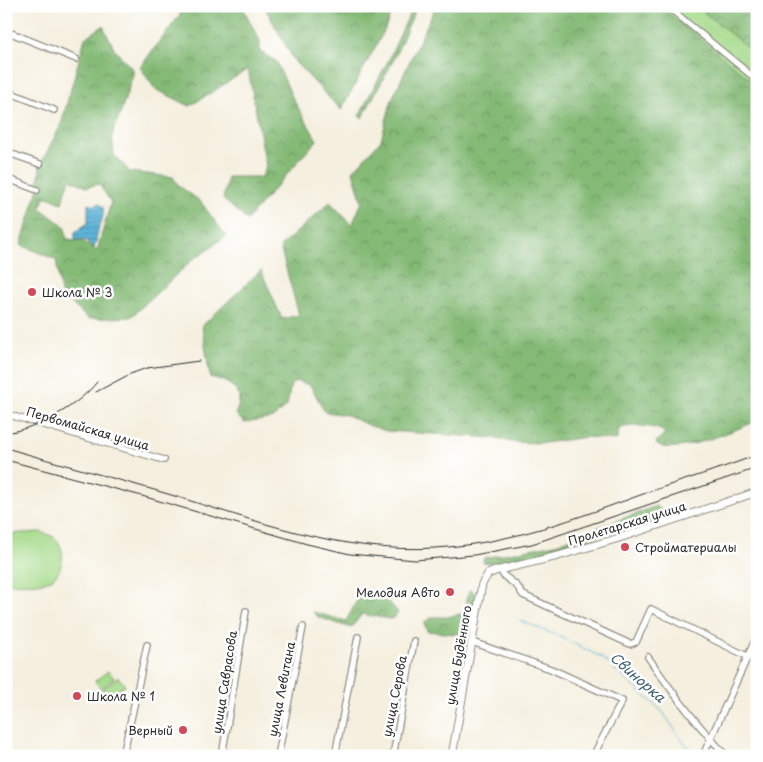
<svg xmlns="http://www.w3.org/2000/svg" width="763" height="762" font-family="'Playpen Sans',sans-serif">
  <style>
    .green { fill: #a5da8a; stroke: #68825a }
    .forest { fill: url(#forest-crowns); stroke: #587250; fill-rule: evenodd }
    .water { fill: url(#water-rules); stroke: #447082 }
    .lines { fill: none; stroke-linecap: round; stroke-linejoin: round }
    .stream { stroke: #5db5da; stroke-width: 1 }
    .minor-casing { stroke: #908d84; stroke-width: 8 }
    .major-casing { stroke: #908d84; stroke-width: 9 }
    .minor { stroke: #fff; stroke-width: 5.5 }
    .major { stroke: #fff; stroke-width: 7 }
    .rail { stroke: #2b2b2b; stroke-width: 1 }
    .poi-dot { fill: #d1495b; stroke: #fff; stroke-width: 2 }
    .labels { text-anchor: middle; dominant-baseline: central; stroke-width: 5; stroke-linejoin: round; paint-order: stroke }
    .poi-label { font-size: 12px; fill: #2b2b2b; stroke: #fff; text-anchor: start }
    .street-label { font-size: 12px; fill: #2b2b2b; stroke: #fff }
    .water-label { font-size: 14px; font-style: italic; fill: #3f6271; stroke: #fff }
  </style>
  <defs>
    <pattern id="forest-crowns" width="20" height="18" patternUnits="userSpaceOnUse" patternTransform="scale(1.25)"><rect width="20" height="18" fill="#84ba76"/><path d="M2 6a3 3 0 1 1 6 0M12 15a3 3 0 1 1 6 0" fill="none" stroke="#6c9761"/></pattern>
    <pattern id="water-rules" width="6" height="5" patternUnits="userSpaceOnUse" patternTransform="scale(1.25)"><rect width="6" height="5" fill="#5db5da"/><path d="M0 2.5h6" fill="none" stroke="#4d93b1"/></pattern>
  </defs>
  <rect width="100%" height="100%" fill="#fff"/>
  <filter id="ink" filterUnits="userSpaceOnUse"><feTurbulence type="fractalNoise" baseFrequency=".02" numOctaves="2"/><feDisplacementMap in="SourceGraphic" scale="10" xChannelSelector="R" yChannelSelector="G"/><feConvolveMatrix kernelMatrix="1 2 1 2 8 2 1 2 1" color-interpolation-filters="sRGB"/></filter>
  <filter id="wash" filterUnits="userSpaceOnUse"><feTurbulence type="fractalNoise" baseFrequency=".0096" numOctaves="4" result="noise"/><feDisplacementMap in="SourceGraphic" scale="20" xChannelSelector="R" yChannelSelector="G"/><feGaussianBlur stdDeviation="1.12" result="paint"/><feColorMatrix in="noise" values="0 0 0 0 0 0 0 0 0 0 0 0 0 0 0 0 0 1.4 0 .05"/><feComposite in="paint" operator="in"/></filter>
  <g filter="url(#wash)">
    <rect width="100%" height="100%" fill="#f4efde"/>
    <path class="green" d="M657,6H698L757,54V87Z
      M40,532C45,534 51,535 55,538C67,549 64,572 50,580C40,585 18,583 6,584V534Z
      M108,671L114,678L101,689L95,681Z
      M118,677L125,685L108,698L102,690Z"/>
    <path class="forest" d="M181,6H242L260,41V52L276,61L293,99L317,140L247,220L223,199L228,177H262L266,166L248,69L190,106L155,89L140,67L180,15Z
      M264,6H394L384,31L341,110L295,62Z
      M413,6H417L392,63L362,118L359,116L390,57Z
      M436,6H659L757,85V421C736,429 677,456 657,445L656,442L665,433C658,425 628,424 619,429L617,439L615,440L587,437L544,443L512,442L495,438L386,431L368,425L347,415L325,412L310,385L297,381L291,384L287,406L273,418L244,423L236,414C236,410 239,406 239,402C240,385 224,381 210,377L202,326L261,270L282,319L299,315L280,247L330,202L352,225L362,202L353,171L381,140L392,99Z
      M696,6H757V55Z
      M103,26L115,50L134,71L121,112L112,134L114,155L130,172L173,177L179,186L200,201L226,236L191,261L131,317L88,319L61,293L56,260L21,245L38,189L40,165L61,125L85,38ZM70,179L87,187L99,184L111,202L97,251L83,241L67,239L65,227L40,208L45,196L62,203Z
      M656,506L664,512L665,518C638,525 611,532 584,540C552,549 517,567 483,562L484,558L556,544Z
      M369,589L382,595L398,612L395,617L390,619L362,614L351,628L318,617L313,612L346,621L361,593Z
      M470,589L474,592L475,609L469,634H454L427,631L424,623L432,617H447L465,613C467,606 466,594 470,589Z"/>
    <path class="water" d="M98,203L103,207C105,217 100,222 98,231C96,237 97,242 94,248L87,241L80,239L75,241V232L88,223V204L95,206Z"/>
    <g class="lines">
      <path class="stream" d="M521,621L558,636L601,657L662,711L684,743L698,756"/>
    </g>
  </g>
  <g filter="url(#ink)">
    <g class="lines">
      <g class="minor-casing">
        <path id="minor" d="M667,6L757,80
          M6,31L76,59
          M6,91L54,110
          M6,152L40,164
          M6,178L37,190
          M6,414L164,460
          M502,569L503,575L517,586L523,595L630,644L636,642L651,609L757,661
          M472,642L551,669L622,701L593,756
          M648,657C672,692 697,726 727,756
          M705,751L757,636
          M123,756L147,645
          M222,756L246,611
          M278,756L303,627
          M335,756L358,637
          M393,756L414,641"/>
      </g>
      <g class="major-casing">
        <path id="major" d="M452,756L482,584L488,574L495,571L558,556L619,538L757,492"/>
      </g>
      <use href="#minor" class="minor"/>
      <use href="#major" class="major"/>
      <path class="rail" d="M96,392L130,374L147,368L199,361
        M6,433C38,428 77,407 97,382
        M6,448C60,464 114,478 168,494C254,520 344,554 435,548C509,544 577,518 646,493C683,480 720,469 757,455
        M6,460L142,496L307,544L350,554L415,560L474,555L532,544L757,468"/>
    </g>
  </g>
  <g class="poi-dot">
    <circle cx="32" cy="292" r="5"/>
    <circle cx="625" cy="547" r="5"/>
    <circle cx="450" cy="592" r="5"/>
    <circle cx="77" cy="696" r="5"/>
    <circle cx="183" cy="730" r="5"/>
  </g>
  <g class="labels">
    <g class="poi-label">
      <text x="42" y="292">Школа № 3</text>
      <text x="635" y="547">Стройматериалы</text>
      <text x="440" y="592" text-anchor="end">Мелодия Авто</text>
      <text x="87" y="696">Школа № 1</text>
      <text x="173" y="730" text-anchor="end">Верный</text>
    </g>
    <g class="street-label">
      <text transform="translate(88 428) rotate(16)">Первомайская улица</text>
      <text transform="translate(627 523) rotate(-17)">Пролетарская улица</text>
      <text transform="translate(458 655) rotate(-80)">улица Будённого</text>
      <text transform="translate(224 682) rotate(-81)">улица Саврасова</text>
      <text transform="translate(281 689) rotate(-79)">улица Левитана</text>
      <text transform="translate(394 696) rotate(-79)">улица Серова</text>
    </g>
    <g class="water-label">
      <text transform="translate(638 677) rotate(41)">Свинорка</text>
    </g>
  </g>
  <rect width="763" height="762" fill="none" stroke="#fff" stroke-width="25"/>
</svg>
